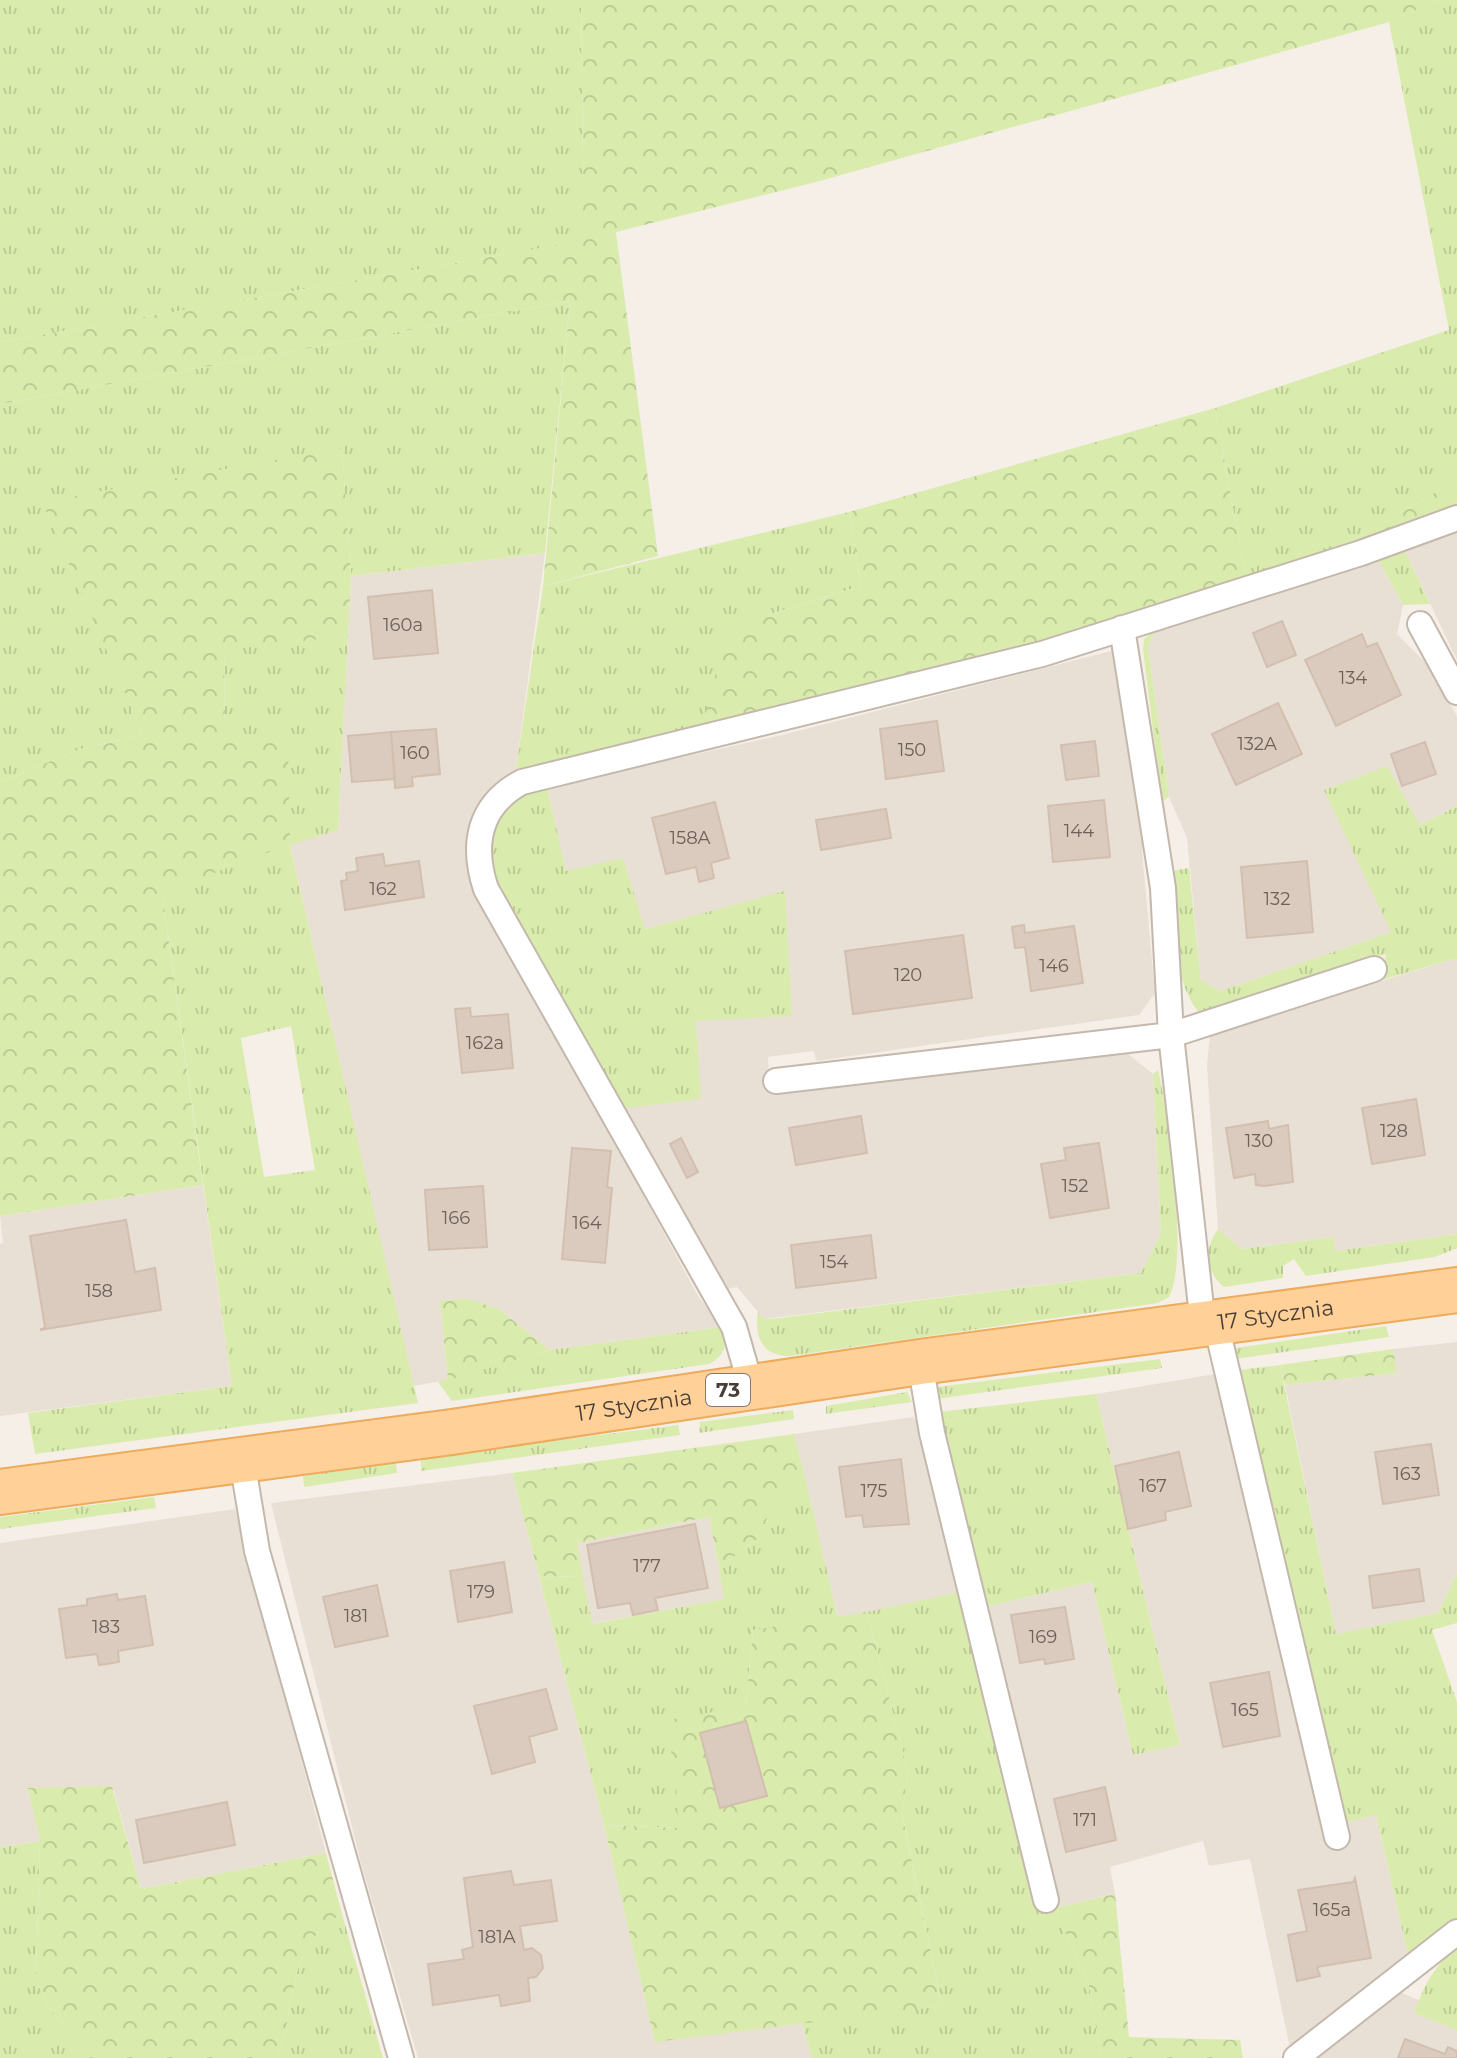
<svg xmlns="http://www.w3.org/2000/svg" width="1457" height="2058" font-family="Montserrat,sans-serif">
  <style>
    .residential { fill: #e9e0d5 }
    .grass { fill: url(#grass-tufts); fill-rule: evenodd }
    .forest { fill: url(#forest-crowns) }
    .building { fill: #dbcbbf; stroke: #d3bfaf; stroke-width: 2 }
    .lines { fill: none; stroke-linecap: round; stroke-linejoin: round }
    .lane-casing { stroke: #c4b8ac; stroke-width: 28 }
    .primary-casing { stroke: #edab5d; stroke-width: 48 }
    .lane { stroke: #fff; stroke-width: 24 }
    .primary { stroke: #ffd097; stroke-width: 44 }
    .labels { text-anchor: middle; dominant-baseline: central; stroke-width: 8; stroke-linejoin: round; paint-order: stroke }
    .number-label { font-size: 18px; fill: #6e6158 }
    .shield { fill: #fff; stroke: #807872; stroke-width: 2 }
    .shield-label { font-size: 20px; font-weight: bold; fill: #493e36 }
    .street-label { font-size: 22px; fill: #493e36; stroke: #fff }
  </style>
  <defs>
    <pattern id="grass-tufts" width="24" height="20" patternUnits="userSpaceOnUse" patternTransform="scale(2)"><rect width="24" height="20" fill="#daecad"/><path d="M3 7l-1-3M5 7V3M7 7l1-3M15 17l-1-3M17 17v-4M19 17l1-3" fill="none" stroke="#bdcb95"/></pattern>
    <pattern id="forest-crowns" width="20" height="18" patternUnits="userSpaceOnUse" patternTransform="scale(2)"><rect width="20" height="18" fill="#daecad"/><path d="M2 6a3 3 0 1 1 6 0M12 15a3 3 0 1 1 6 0" fill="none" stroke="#bdcb95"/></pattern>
  </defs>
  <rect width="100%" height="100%" fill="#f5efe8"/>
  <path class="residential" d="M1457,525V660L1404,549Z
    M545,553L516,769L490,793L475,816L467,846L470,874L698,1296L722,1327L550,1350L499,1309L440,1301L448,1380L413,1386L290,844L338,829L351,576Z
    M1378,559L1403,605L1397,634L1425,662L1457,716V806L1420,825L1391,932L1221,991L1201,982L1187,838L1169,797L1148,647L1156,629Z
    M1119,649L1147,833L1142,851L1155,993L1139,1015L816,1061L814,1051L768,1057L770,1090L1122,1049L1153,1074L1161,1234L1141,1273L764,1319L737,1287L723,1290L626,1108L696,1021L785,892L645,929L566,872L547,787L782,735Z
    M1457,958V1234L1335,1251L1332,1237L1242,1249L1218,1229L1207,1066L1210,1033Z
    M203,1185L232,1386L0,1416V1244L3,1243L0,1216Z
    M1457,1342V1573L1438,1613L1336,1635L1285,1385L1397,1373L1393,1349Z
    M1239,1370L1345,1823L1376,1815L1408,1955L1290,2048L1250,1859L1209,1866L1203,1841L1110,1867L1115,1894L1054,1908L981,1608L1092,1582L1133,1755L1180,1745L1096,1394Z
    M913,1417L922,1428L960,1592L838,1619L794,1434Z
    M512,1473L604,1825L655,2041L802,2022L812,2058H418L361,1863L271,1503Z
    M235,1509L326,1853L141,1889L113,1787L29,1788L40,1841L0,1847V1543Z
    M709,1517L725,1599L591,1624L576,1543Z
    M1394,1990L1419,2000L1415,2013L1457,2030V2058H1312Z"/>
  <path class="grass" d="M0,0H581L583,160L577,242L0,342Z
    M1438,0H1457V480L1339,548L1246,579L1215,408L1449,330L1389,22Z
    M570,301L545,553L351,576L342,449L43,502L143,735L81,749L0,782V404Z
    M849,512L861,586L764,616L701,730L516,769L543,586Z
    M1404,549L1430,604L1403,605L1378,559Z
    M1156,629L1148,647L1169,797L1162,802L1143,650L1144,639Z
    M348,636L338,830L290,845L418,1403L35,1454L28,1413L232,1386L162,893L225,730L224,649ZM291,1026L315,1170L264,1177L241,1038Z
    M1387,766L1420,825L1457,806V958L1382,980L1386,954L1210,1014H1200C1170,979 1176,916 1171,871L1189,868L1201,981L1221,991L1391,932L1324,790Z
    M547,787L566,871L623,858L645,929L785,891L792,1016L696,1021L701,1099L626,1108L723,1290L502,898L489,867L492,827L514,798Z
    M1158,1070C1169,1115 1189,1260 1169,1297L1158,1303L790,1356C762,1356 754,1337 758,1312L764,1319L779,1318L1141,1273L1161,1234L1153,1074Z
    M1218,1229L1242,1249L1333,1237L1335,1251L1457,1234V1248L1435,1257L1306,1276L1294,1259L1283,1266V1278L1224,1287C1205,1272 1204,1248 1218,1229Z
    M1386,1326L1389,1337L1235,1359L1236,1348Z
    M722,1327C728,1344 726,1355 709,1364L452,1401L438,1382L550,1350Z
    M1160,1359L1162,1368L936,1399L937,1387Z
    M1280,1365L1336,1634L1438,1613L1457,1573V1623L1432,1630L1457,1702V1919L1408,1955L1376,1815L1345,1823L1239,1370Z
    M907,1392L912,1402L826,1414V1406Z
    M1096,1394L1180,1745L1133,1755L1092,1582L981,1608L938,1412Z
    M793,1410L794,1419L699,1433L700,1422Z
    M678,1425L680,1435L421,1471V1458Z
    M396,1463L397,1473L304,1487L303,1476Z
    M804,1473L838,1619L753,1630L746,1706L679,1828L604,1825L539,1576L583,1577L592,1624L724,1599L719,1568L761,1536L769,1508Z
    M154,1497L156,1508L0,1529V1517Z
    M960,1592L1038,1910L1054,1908L1089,1985L1101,2058H812L802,2022L942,2006L902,1813L908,1771L867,1612Z
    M40,1841L36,1979L47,2005L90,2058H0V1847Z
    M342,1914L383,2058H277C299,2004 283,1948 342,1914Z
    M1457,1948V2030L1414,2013C1424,1986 1434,1965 1457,1948Z"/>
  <path class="forest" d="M581,0H1438L1389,22L816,182L616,232L658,556L543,586L570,301L0,404V342L576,242L583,160Z
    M1215,408L1246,579L1047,644L701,730L723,645L764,616L861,586L849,512Z
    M342,448L351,576L348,636L224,650L225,730L288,744L290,844L162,893L203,1185L0,1216V782L81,749L143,735L42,502Z
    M1457,480V504L1339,548Z
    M468,1299L499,1309L550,1350L448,1380L440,1301Z
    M1393,1349L1397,1373L1285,1385L1280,1365Z
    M794,1434L804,1473L770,1508L761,1536L719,1568L709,1517L577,1543L583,1577L539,1576L512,1473Z
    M867,1612L908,1771L902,1814L942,2006L655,2042L604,1825L679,1828L668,1720L746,1706L753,1630Z
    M112,1786L141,1889L326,1853L342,1914C283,1948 299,2004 277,2058H90L47,2005L36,1979L40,1841L28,1788Z
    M1115,1894L1129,2037L1240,2040L1243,2058H1101L1089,1985L1054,1908Z"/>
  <path class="building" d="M432,590L438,653L374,659L368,597Z
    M1282,621L1296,655L1267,667L1253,633Z
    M1362,634L1367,647L1377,643L1401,695L1336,726L1305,660Z
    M1278,703L1302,754L1236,785L1212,734Z
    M937,721L944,771L886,779L880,729Z
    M436,729L440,774L412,777L413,786L395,788L391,732Z
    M391,732L395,779L352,782L348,736Z
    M1095,741L1099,776L1066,780L1061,745Z
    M1425,742L1436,774L1402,786L1391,754Z
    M1104,800L1110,857L1053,862L1048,806Z
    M715,802L729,858L711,863L714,878L699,882L696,867L666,874L652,818Z
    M886,809L891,838L821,850L816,820Z
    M383,854L385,866L419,861L424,897L345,910L341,881L347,880L346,873L358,871L356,858Z
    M1307,861L1313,932L1247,938L1241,867Z
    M1024,925L1025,933L1074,926L1083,983L1031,991L1025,947L1015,948L1012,927Z
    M963,935L972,998L853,1014L845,951Z
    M470,1008L471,1017L508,1014L513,1068L462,1073L455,1009Z
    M1416,1099L1425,1155L1372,1164L1362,1108Z
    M861,1116L867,1153L796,1165L789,1128Z
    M1268,1121L1269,1129L1288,1125L1293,1182L1265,1186L1256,1185L1255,1174L1234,1178L1226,1128Z
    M681,1138L698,1172L687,1178L670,1144Z
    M1099,1143L1109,1208L1050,1218L1041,1164L1066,1160L1064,1148Z
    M572,1148L611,1151L607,1187L612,1188L605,1263L562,1259Z
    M483,1186L487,1247L429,1250L425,1190Z
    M126,1220L135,1272L155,1268L161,1310L40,1330L45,1327L30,1236Z
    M871,1235L876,1278L796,1288L791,1245Z
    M1431,1444L1439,1495L1383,1504L1375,1452Z
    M1179,1452L1191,1506L1165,1512L1166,1520L1128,1529L1115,1466Z
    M901,1459L909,1524L864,1527L862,1515L846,1517L839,1467Z
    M695,1524L708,1588L655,1598L658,1610L633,1615L630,1603L598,1608L587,1545Z
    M504,1562L512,1612L458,1622L450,1571Z
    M1419,1569L1424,1601L1373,1608L1369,1576Z
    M377,1585L388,1636L335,1647L323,1597Z
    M117,1594L118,1600L145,1596L153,1645L118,1651L119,1662L99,1665L97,1654L66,1658L59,1609L87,1605V1599Z
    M1065,1607L1074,1659L1045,1664L1044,1659L1020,1663L1011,1615Z
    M1269,1672L1280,1736L1223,1747L1210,1683Z
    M546,1689L557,1729L529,1737L535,1762L492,1774L474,1706Z
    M746,1721L767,1796L720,1808L700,1733Z
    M1105,1787L1116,1840L1066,1852L1054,1799Z
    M227,1802L235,1845L144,1863L136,1820Z
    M511,1871L514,1885L551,1880L557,1921L520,1926L524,1950L532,1948L541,1955L543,1968L536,1977L528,1978L530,2001L501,2006L499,1995L433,2005L428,1964L464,1959L462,1950L473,1947L464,1878Z
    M1355,1878L1371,1958L1317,1967L1320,1976L1297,1981L1288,1935L1307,1931L1298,1890L1353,1882Z
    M1405,2039L1445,2054L1448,2047L1457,2051V2058H1398Z"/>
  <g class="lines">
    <g class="lane-casing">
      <path id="lane" d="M1420,624L1457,692
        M1122,628L1163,888L1171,1035L1203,1325
        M776,1081L1171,1035L1374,969
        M1216,1324L1337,1837
        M920,1362L932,1433L1046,1900
        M751,1386L734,1327L486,889C471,844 479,805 522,782L1042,654L1361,553L1457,518
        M242,1460L257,1551L401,2058
        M1296,2058L1457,1932"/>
    </g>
    <g class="primary-casing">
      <g id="primary">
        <path id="s1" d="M0,1492L452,1432L920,1362L1457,1290"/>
      </g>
    </g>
    <use href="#lane" class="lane"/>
    <use href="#primary" class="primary"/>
  </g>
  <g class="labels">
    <g class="number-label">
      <text x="403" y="625">160a</text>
      <text x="1353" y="678">134</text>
      <text x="1257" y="744">132A</text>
      <text x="912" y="750">150</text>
      <text x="415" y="753">160</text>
      <text x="1079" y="831">144</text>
      <text x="690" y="838">158A</text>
      <text x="383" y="889">162</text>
      <text x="1277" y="899">132</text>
      <text x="1054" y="966">146</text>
      <text x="908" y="975">120</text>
      <text x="485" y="1043">162a</text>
      <text x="1394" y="1131">128</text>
      <text x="1259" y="1141">130</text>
      <text x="1075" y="1186">152</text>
      <text x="456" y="1218">166</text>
      <text x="587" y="1223">164</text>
      <text x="834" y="1262">154</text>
      <text x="99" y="1291">158</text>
      <text x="1407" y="1474">163</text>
      <text x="1153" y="1486">167</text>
      <text x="874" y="1491">175</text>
      <text x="647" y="1566">177</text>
      <text x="481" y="1592">179</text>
      <text x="356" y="1616">181</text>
      <text x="106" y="1627">183</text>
      <text x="1043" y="1637">169</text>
      <text x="1245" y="1710">165</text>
      <text x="1085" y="1820">171</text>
      <text x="1332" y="1910">165a</text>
      <text x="497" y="1937">181A</text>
    </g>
    <rect class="shield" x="706" y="1374" width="44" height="32" rx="6"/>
    <g class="shield-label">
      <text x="728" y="1390">73</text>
    </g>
    <g class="street-label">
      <text stroke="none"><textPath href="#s1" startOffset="1288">17 Stycznia</textPath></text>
      <text stroke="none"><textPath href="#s1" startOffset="640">17 Stycznia</textPath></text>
    </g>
  </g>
</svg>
